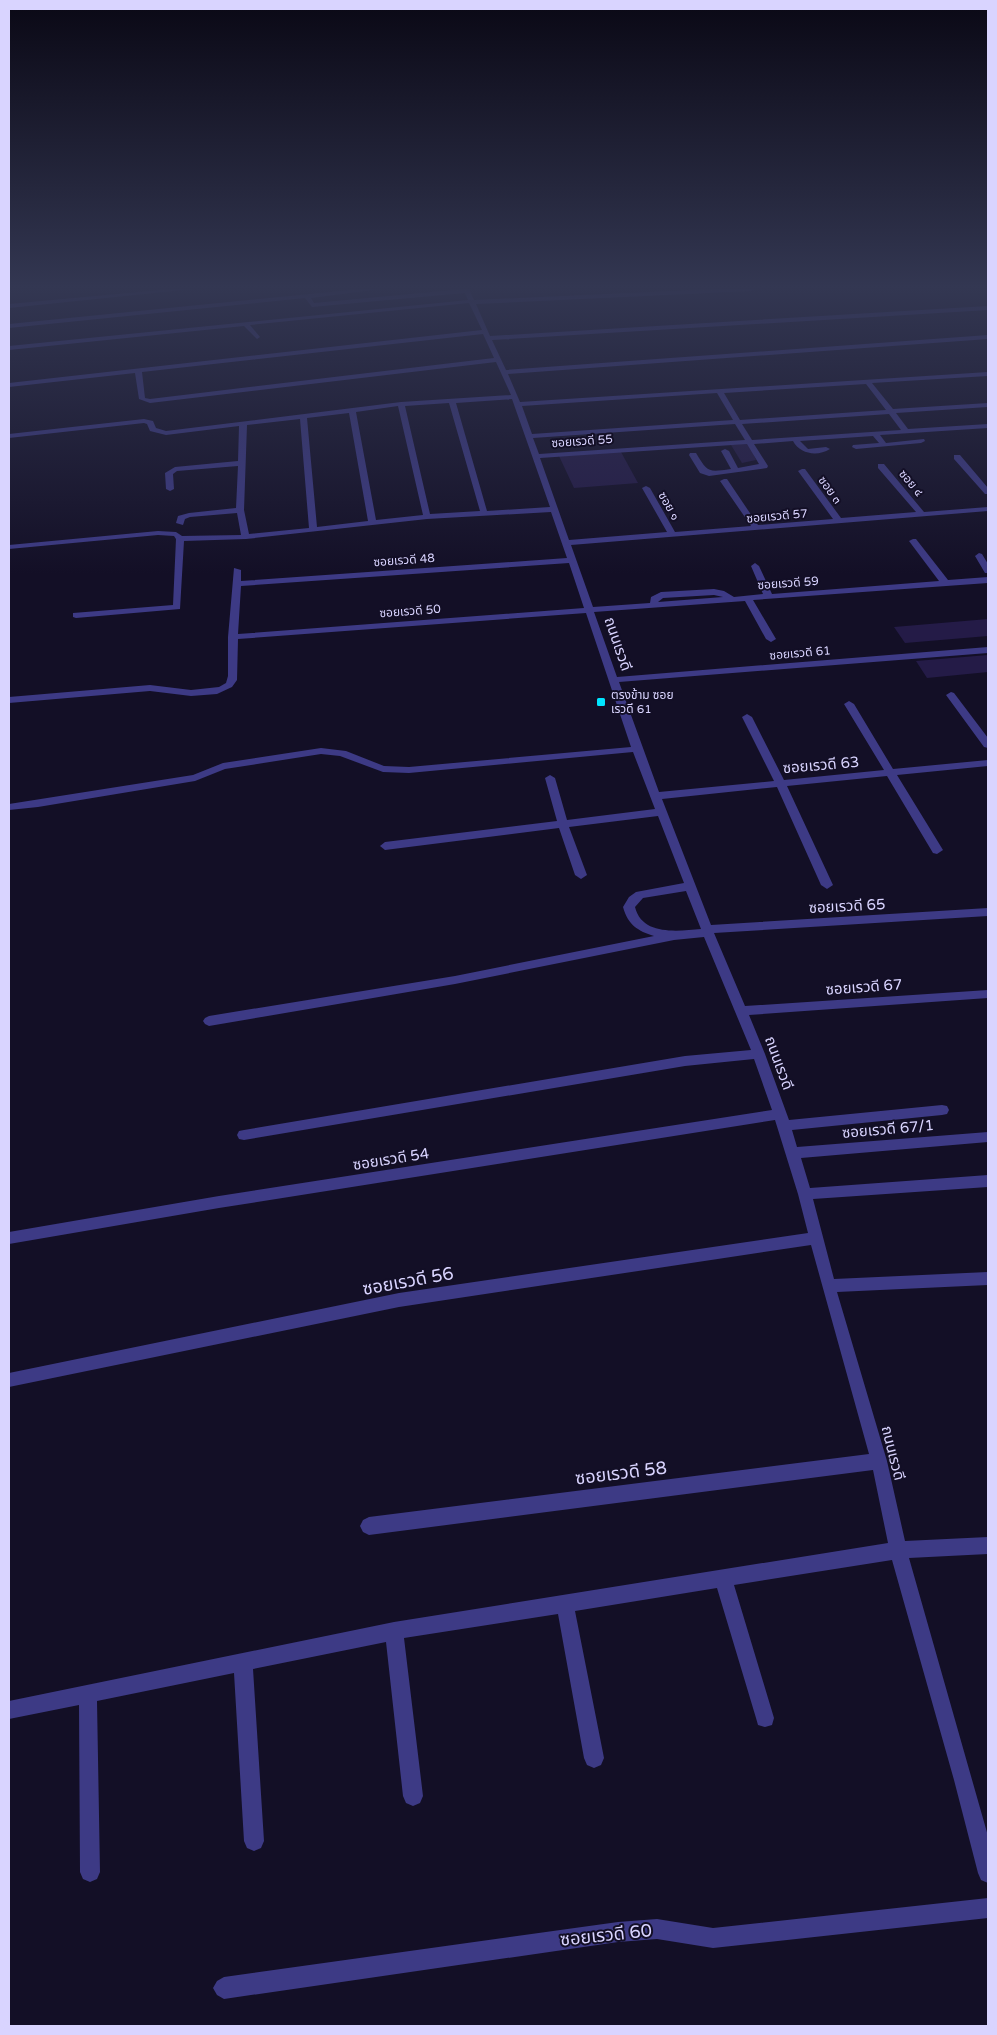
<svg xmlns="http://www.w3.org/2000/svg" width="997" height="2035" font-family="'Varela Round','Noto Sans Thai',sans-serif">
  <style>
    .building { fill: #241b47 }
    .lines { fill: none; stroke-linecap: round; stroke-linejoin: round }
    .minor { fill: #3d3a85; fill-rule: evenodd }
    .poi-dot { fill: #00e5ff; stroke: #130f26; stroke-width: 2 }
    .labels { text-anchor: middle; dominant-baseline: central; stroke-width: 4; stroke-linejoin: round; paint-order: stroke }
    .far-street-label { font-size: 12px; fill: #d9d4ff; stroke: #130f26 }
    .far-poi-label { font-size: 12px; fill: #d9d4ff; stroke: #130f26; text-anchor: start }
    .street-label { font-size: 15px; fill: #d9d4ff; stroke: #130f26 }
    .near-street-label { font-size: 18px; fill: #d9d4ff; stroke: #130f26 }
  </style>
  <rect width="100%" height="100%" fill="#130f26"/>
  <path class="building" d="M749,443L756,460L742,463L731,445Z
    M621,452L638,483L574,488L559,456Z
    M988,619V636L905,643L894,627Z
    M988,655V672L927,678L916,661Z"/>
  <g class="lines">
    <path class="minor" d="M171,289H193L9,308V304Z
      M360,289H381L311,298L314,303L463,289H469L474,300L713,289H754L751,291L476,304L490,336L988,306V310L492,340L506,370L988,335V339L508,374L520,402L988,372V376L872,383L893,409L988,403V407L896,413L908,429L988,424V428L880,435L886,443L924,439L925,441L921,443L856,449L852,447L853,445L879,443L873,436L800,441L808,449L826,447L830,449C817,457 800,454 793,441L754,444L768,466L767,468L709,476L700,473L689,455L690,453H696C708,473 708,472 731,469L721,451L725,449L729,451L738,468L759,464L747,444L540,458L569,540L667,532L642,488L646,486L650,488L675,532L751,526L720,481L724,479H727L758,525L833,519L798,471L802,469H805L841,518L916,512L878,468V464H884L924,512L988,507V511L571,545L593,607L650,603L651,597L661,592L714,589L724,591L734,597L763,594L751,566L755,563L759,566L772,594L939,581L909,541L913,539H916L948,580L988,577V583L753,600L776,639L771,642L766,639L745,601L594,612L617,677L988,647V653L619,682L659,792L774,781L742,717L747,714L752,717L784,780L884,770L844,704L849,701L854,704L893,769L988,760V766L897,775L943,850L937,854L933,853L887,776L787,786L833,885L827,889L821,885L777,787L662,799L711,925L988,908V916L714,933L745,1006L988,990V998L749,1015L765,1054L789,1120L942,1105L947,1106L949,1110L947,1114L942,1115L792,1130L797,1147L988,1132V1142L801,1158L810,1188L988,1175V1187L813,1199L834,1279L988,1272V1285L837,1292L887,1461L905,1541L988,1537V1554L909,1558L988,1836V1883L981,1880L978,1873L954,1780L892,1560L734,1585L774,1718L772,1725L765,1727L758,1725L756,1718L717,1588L575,1611L604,1758L601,1765L594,1768L587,1765L584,1758L558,1614L404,1638L423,1796L420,1803L413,1806L406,1803L403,1796L386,1642L253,1669L264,1841L261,1848L254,1851L247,1848L244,1841L234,1673L97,1701L100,1872L97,1879L90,1882L83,1879L80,1872L79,1705L9,1719V1701L394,1622L888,1543L873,1470L369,1535L363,1532L360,1526L363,1520L369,1517L869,1454L811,1245L399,1307L9,1387V1373L399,1293L808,1233L798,1194L775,1120L219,1208L9,1244V1232L219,1196L772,1110L754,1059L685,1066L244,1140L239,1139L237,1135L239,1131L244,1130L685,1056L751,1050L704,937L674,940L455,984L209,1026L205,1024L203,1021L205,1018L209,1016L455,976L654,936C638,931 628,925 623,907L629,897L636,892L684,883L658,816L569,827L587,875L581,879L575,875L559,828L385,850L380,846L385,842L557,821L545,778L550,775L555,778L567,820L655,809L633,752L409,773L383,772L340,756L321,754L225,769L195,781L38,807L9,810V804L193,775L223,763L321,748L346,751L384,766L409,767L631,747L586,613L238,639L237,680L232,687L217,694L191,696L150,691L9,703V697L150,685L191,690L219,687L226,683L228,676V637L234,568L241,570V581L567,558L551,512L427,519L246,539L184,541L180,609L76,618L73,617V613L173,605L176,539L174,536L158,535L9,549V545L158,531L176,532L182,536L241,535L237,513L190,517L185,519L183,525L176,523L178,516L189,513L236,508L238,466L177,471L173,474L174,489L170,491L166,489L165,473L175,467L238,461L239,426L166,435L150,431L147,424L144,423L9,438V434L144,419L153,421L156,428L166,431L401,402L511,395L496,362L150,403L139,399L135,373L9,387V383L482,330L469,303L250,325L260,337L257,339L244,326L9,350V346L468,300L465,293L312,307L305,298L9,328V324ZM483,334L494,358L150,399L145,398L142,372ZM866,384L886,410L740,420L724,393ZM717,393L733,420L532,434L522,406ZM512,399L550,507L487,511L456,403ZM449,403L480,511L430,514L405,406ZM398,406L423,515L376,520L356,412ZM349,413L368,521L317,527L307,418ZM889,414L901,430L752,440L742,424ZM300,419L309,528L249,534L244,510L247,425ZM735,424L745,440L539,454L533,438ZM569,563L584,608L238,634L241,586ZM714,595L723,597L658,602L663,598ZM686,891L701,929C678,931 642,936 635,907L643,898Z
      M954,455H960L988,488V494H985L954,459Z
      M979,553L982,554L988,564V573H985L975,556Z
      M951,692L954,693L988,738V748L984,747L946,695Z
      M988,1898V1918L713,1948L657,1939L618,1942L224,1999L217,1995L213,1988L217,1981L224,1977L618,1922L657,1919L713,1928Z"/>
  </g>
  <linearGradient id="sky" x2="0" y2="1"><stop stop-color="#0a0815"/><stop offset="0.5" stop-color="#333752"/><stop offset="1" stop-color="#333752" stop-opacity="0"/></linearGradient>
  <rect width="997" height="574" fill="url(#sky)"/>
  <rect class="poi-dot" x="596" y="697" width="10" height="10" rx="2.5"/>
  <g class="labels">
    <g class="far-street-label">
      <text transform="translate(582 441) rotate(-4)">ซอยเรวดี 55</text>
      <text transform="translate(911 483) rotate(50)">ซอย ๔</text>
      <text transform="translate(830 490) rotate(54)">ซอย ๓</text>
      <text transform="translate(669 506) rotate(60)">ซอย ๑</text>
      <text transform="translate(777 516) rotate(-5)">ซอยเรวดี 57</text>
      <text transform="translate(404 560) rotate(-4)">ซอยเรวดี 48</text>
      <text transform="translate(788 583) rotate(-4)">ซอยเรวดี 59</text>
      <text transform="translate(410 611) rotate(-4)">ซอยเรวดี 50</text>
      <text transform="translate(800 653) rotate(-5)">ซอยเรวดี 61</text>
    </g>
    <g class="far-poi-label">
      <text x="611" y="695">ตรงข้าม ซอย<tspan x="611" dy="14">เรวดี 61</tspan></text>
    </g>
    <g class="street-label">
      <text transform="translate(618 644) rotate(71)">ถนนเรวดี</text>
      <text transform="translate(821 765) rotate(-5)">ซอยเรวดี 63</text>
      <text transform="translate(847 906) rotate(-3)">ซอยเรวดี 65</text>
      <text transform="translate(864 987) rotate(-4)">ซอยเรวดี 67</text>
      <text transform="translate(779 1063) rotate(70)">ถนนเรวดี</text>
      <text transform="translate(888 1129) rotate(-5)">ซอยเรวดี 67/1</text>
      <text transform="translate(391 1159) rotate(-9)">ซอยเรวดี 54</text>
      <text transform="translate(893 1453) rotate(76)">ถนนเรวดี</text>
    </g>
    <g class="near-street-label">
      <text transform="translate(408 1281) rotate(-10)">ซอยเรวดี 56</text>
      <text transform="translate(621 1473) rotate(-7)">ซอยเรวดี 58</text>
      <text transform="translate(606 1935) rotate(-6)">ซอยเรวดี 60</text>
    </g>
  </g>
  <rect width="997" height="2035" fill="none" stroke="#d9d4ff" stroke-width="20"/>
</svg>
